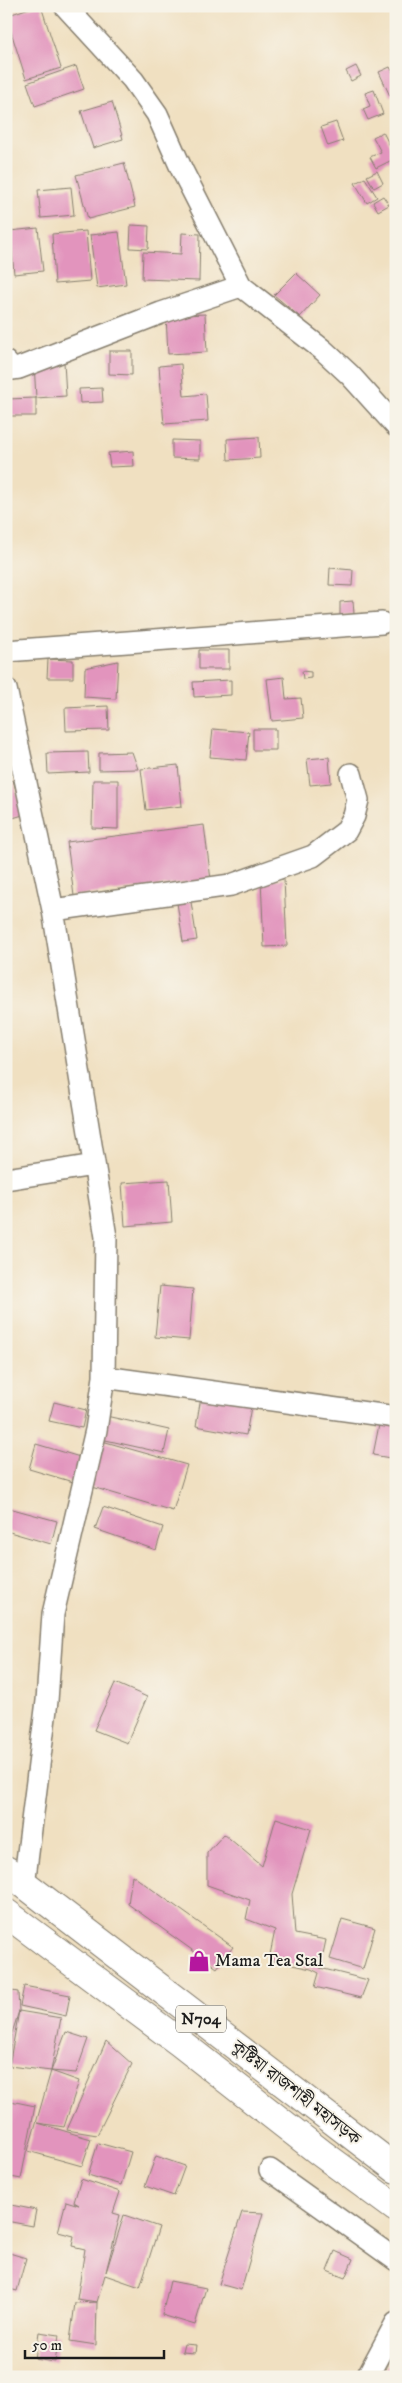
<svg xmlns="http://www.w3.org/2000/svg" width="402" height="2383" font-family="'IM FELL DW Pica','Noto Serif Bengali',serif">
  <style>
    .building { fill: #e294bd }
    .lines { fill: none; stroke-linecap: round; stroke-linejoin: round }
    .minor-casing { stroke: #867e6e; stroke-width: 24 }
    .trunk-casing { stroke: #867e6e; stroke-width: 30 }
    .minor { stroke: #fff; stroke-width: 21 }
    .trunk { stroke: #fff; stroke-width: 28 }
    .labels { text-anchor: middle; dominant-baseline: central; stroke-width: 4; stroke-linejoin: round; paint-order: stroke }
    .shield { fill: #f7f3e8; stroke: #5e5c59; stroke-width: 1 }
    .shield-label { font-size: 16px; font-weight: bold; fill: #1c1c1c }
    .poi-label { font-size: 18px; fill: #1c1c1c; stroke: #f7f3e8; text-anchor: start }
    .street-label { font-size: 18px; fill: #1c1c1c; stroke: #f7f3e8 }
  </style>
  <rect width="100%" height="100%" fill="#f7f3e8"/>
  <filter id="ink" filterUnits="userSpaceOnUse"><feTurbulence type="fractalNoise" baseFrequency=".02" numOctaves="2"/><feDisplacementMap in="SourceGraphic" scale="10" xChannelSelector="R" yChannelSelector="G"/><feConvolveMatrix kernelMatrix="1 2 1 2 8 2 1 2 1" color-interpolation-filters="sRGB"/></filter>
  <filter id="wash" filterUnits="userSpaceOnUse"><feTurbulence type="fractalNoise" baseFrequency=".0096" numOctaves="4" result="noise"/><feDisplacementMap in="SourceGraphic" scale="20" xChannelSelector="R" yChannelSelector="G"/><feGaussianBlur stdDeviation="1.12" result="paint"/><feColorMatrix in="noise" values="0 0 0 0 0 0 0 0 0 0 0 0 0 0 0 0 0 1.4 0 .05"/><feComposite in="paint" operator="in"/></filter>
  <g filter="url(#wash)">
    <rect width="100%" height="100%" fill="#f0e0c1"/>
    <g id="blocks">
      <path class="building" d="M35,6H41L61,68L26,79L6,16Z
        M6,36L12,53L6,54Z
        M76,66L84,89L35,106L27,83Z
        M356,66L361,76L351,81L346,71Z
        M390,67L396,78V93L390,96L379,72Z
        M374,90L383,114L368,120L363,109L370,106L365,93Z
        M112,102L123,139L93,148L81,111Z
        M336,122L343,141L328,146L321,127Z
        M383,132L396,158L376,168L370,157L381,152L373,137Z
        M124,163L135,207L88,219L76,175Z
        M377,171L383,183L374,188L367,176Z
        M365,178L377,197L367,203L355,183Z
        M71,187L74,215L41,218L38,190Z
        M383,196L389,205L378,211L373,202Z
        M131,225L149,226L148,249L130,248Z
        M38,228L43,271L14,274L10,231Z
        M86,231L90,281L55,284L52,234Z
        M119,232L126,284L97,288L90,235Z
        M182,233L200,234L199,281L142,279L143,252L181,254Z
        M296,273L320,295L300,317L274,295Z
        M205,314L207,352L168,354L166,316Z
        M109,351H132V375L109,374Z
        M64,362L66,396L36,398L34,363Z
        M181,364L184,396L206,394L208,421L164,424L159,366Z
        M102,388L103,402L80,403L79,389Z
        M36,398V416H6V399Z
        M259,437L260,458L228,460L227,439Z
        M172,440L200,441V459L172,458Z
        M133,451L134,466L110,467L108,453Z
        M330,568L353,570L352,586L329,585Z
        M353,601L354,614L340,615V602Z
        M199,650H229V669H199Z
        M48,659L73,660V678H47Z
        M118,661L116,699L84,697L85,668Z
        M302,671L311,672V678L303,679Z
        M284,677L286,699L301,698L303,718L272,721L267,679Z
        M231,680V695L194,697L193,682Z
        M108,706L109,730L66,731L65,708Z
        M213,729L249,732L246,760L210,757Z
        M253,729H276V750H253Z
        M6,733L16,769L6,771Z
        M88,752L89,772L48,774L47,753Z
        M132,752L138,769L99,770V753Z
        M329,757L331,783L310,785L307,759Z
        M178,765L182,806L146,810L141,769Z
        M13,780L23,815L6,820V782Z
        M93,780H118V829L92,828Z
        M204,825L211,880L74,896L67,842Z
        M284,879L287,946L264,947L261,880Z
        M191,902L197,940L183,942L177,903Z
        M169,1180L172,1222L125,1226L122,1183Z
        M160,1286L193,1289L189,1340L155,1337Z
        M202,1392L252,1401L246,1435L196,1426Z
        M54,1402L86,1410L82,1428L49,1421Z
        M381,1415L396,1418V1459L373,1455Z
        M106,1416L169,1430L164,1453L101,1439Z
        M102,1441L187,1465L173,1511L89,1486Z
        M36,1444L80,1457L73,1482L29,1469Z
        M103,1507L163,1527L156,1550L95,1529Z
        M9,1508L57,1521L51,1544L6,1531Z
        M115,1683L147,1697L127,1743L94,1730Z
        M276,1818L311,1829L292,1894L295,1934L326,1940L320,1968L368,1980L361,1998L315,1987L319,1973L311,1969L269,1960L275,1930L246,1919L250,1900L207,1885V1853L224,1834L262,1866Z
        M132,1875L233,1947L217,1968L128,1904Z
        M342,1919L375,1928L363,1969L330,1959Z
        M24,1986L70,1995L66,2016L20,2006Z
        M6,1990L18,1992L19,2011L11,2036L9,2066L6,2065Z
        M19,2011L61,2018L51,2071L9,2066Z
        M66,2032L88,2039L76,2073L51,2071Z
        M106,2041L132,2064L97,2135L67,2130Z
        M51,2071L79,2081L64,2127L38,2123L91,2139L82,2166L28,2151Z
        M6,2100L35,2106L21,2179L6,2176Z
        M98,2143L131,2152L121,2185L88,2175Z
        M156,2156L185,2166L174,2196L145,2186Z
        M81,2179L120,2192L113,2213L120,2215L106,2272L124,2215L159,2227L140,2287L105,2275L97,2302L77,2299L85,2249L72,2246L74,2236L58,2232L66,2201L79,2205L74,2202Z
        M6,2204L36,2210L33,2226L6,2221Z
        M242,2212L263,2213L241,2290L219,2284Z
        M335,2251L353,2259L345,2278L327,2271Z
        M6,2252L26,2258L17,2291L6,2288Z
        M170,2281L206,2288L195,2325L162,2315Z
        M97,2302L96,2345L70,2341L75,2303Z
        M39,2332L59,2335L55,2362L35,2359Z
        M184,2344L196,2345L195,2353L182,2352Z
        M396,2349V2377H382Z"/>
    </g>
  </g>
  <g filter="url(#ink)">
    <use href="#blocks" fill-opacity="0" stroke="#867e6e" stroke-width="1"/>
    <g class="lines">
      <g class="minor-casing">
        <path id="minor" d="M65,6L133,80L157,114L182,170L241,286L323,350L350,375L396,426
          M6,362L12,369L19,368L161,313L241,286
          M6,651L382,623
          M6,689L53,910L106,1237L104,1377L96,1430L53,1614L47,1701L24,1885
          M53,910L231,885L313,856L346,831L354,816L358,800L351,774
          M6,1179L94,1165
          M104,1377L396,1417
          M270,2170L396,2260
          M367,2377L396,2323"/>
      </g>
      <g class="trunk-casing">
        <path id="trunk" d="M6,1870L396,2169
          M6,1913L179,2042L321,2153L396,2208"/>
      </g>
      <use href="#minor" class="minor"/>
      <use href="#trunk" class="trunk"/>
    </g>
  </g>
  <defs>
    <g id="shop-bare" transform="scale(1.725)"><path d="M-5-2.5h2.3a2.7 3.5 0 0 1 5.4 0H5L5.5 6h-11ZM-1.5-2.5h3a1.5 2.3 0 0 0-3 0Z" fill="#b5179e" stroke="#f7f3e8" stroke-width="2.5" paint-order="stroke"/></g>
  </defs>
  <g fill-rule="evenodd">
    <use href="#shop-bare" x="199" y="1961"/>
  </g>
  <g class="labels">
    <rect class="shield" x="176" y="2005.5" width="50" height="27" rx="4"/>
    <g class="shield-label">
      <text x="201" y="2019">N704</text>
    </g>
    <g class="poi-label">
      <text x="215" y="1961">Mama Tea Stal</text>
    </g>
    <g class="street-label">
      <text transform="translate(296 2093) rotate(38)">কুষ্টিয়া রাজশাহী মহাসড়ক</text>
    </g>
  </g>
  <rect width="402" height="2383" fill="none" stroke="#f7f3e8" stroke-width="25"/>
  <path d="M25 2350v8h139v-8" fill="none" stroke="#1c1c1c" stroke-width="2.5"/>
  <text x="32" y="2350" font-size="15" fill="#1c1c1c" stroke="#f7f3e8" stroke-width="4" paint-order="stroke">50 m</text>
</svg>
